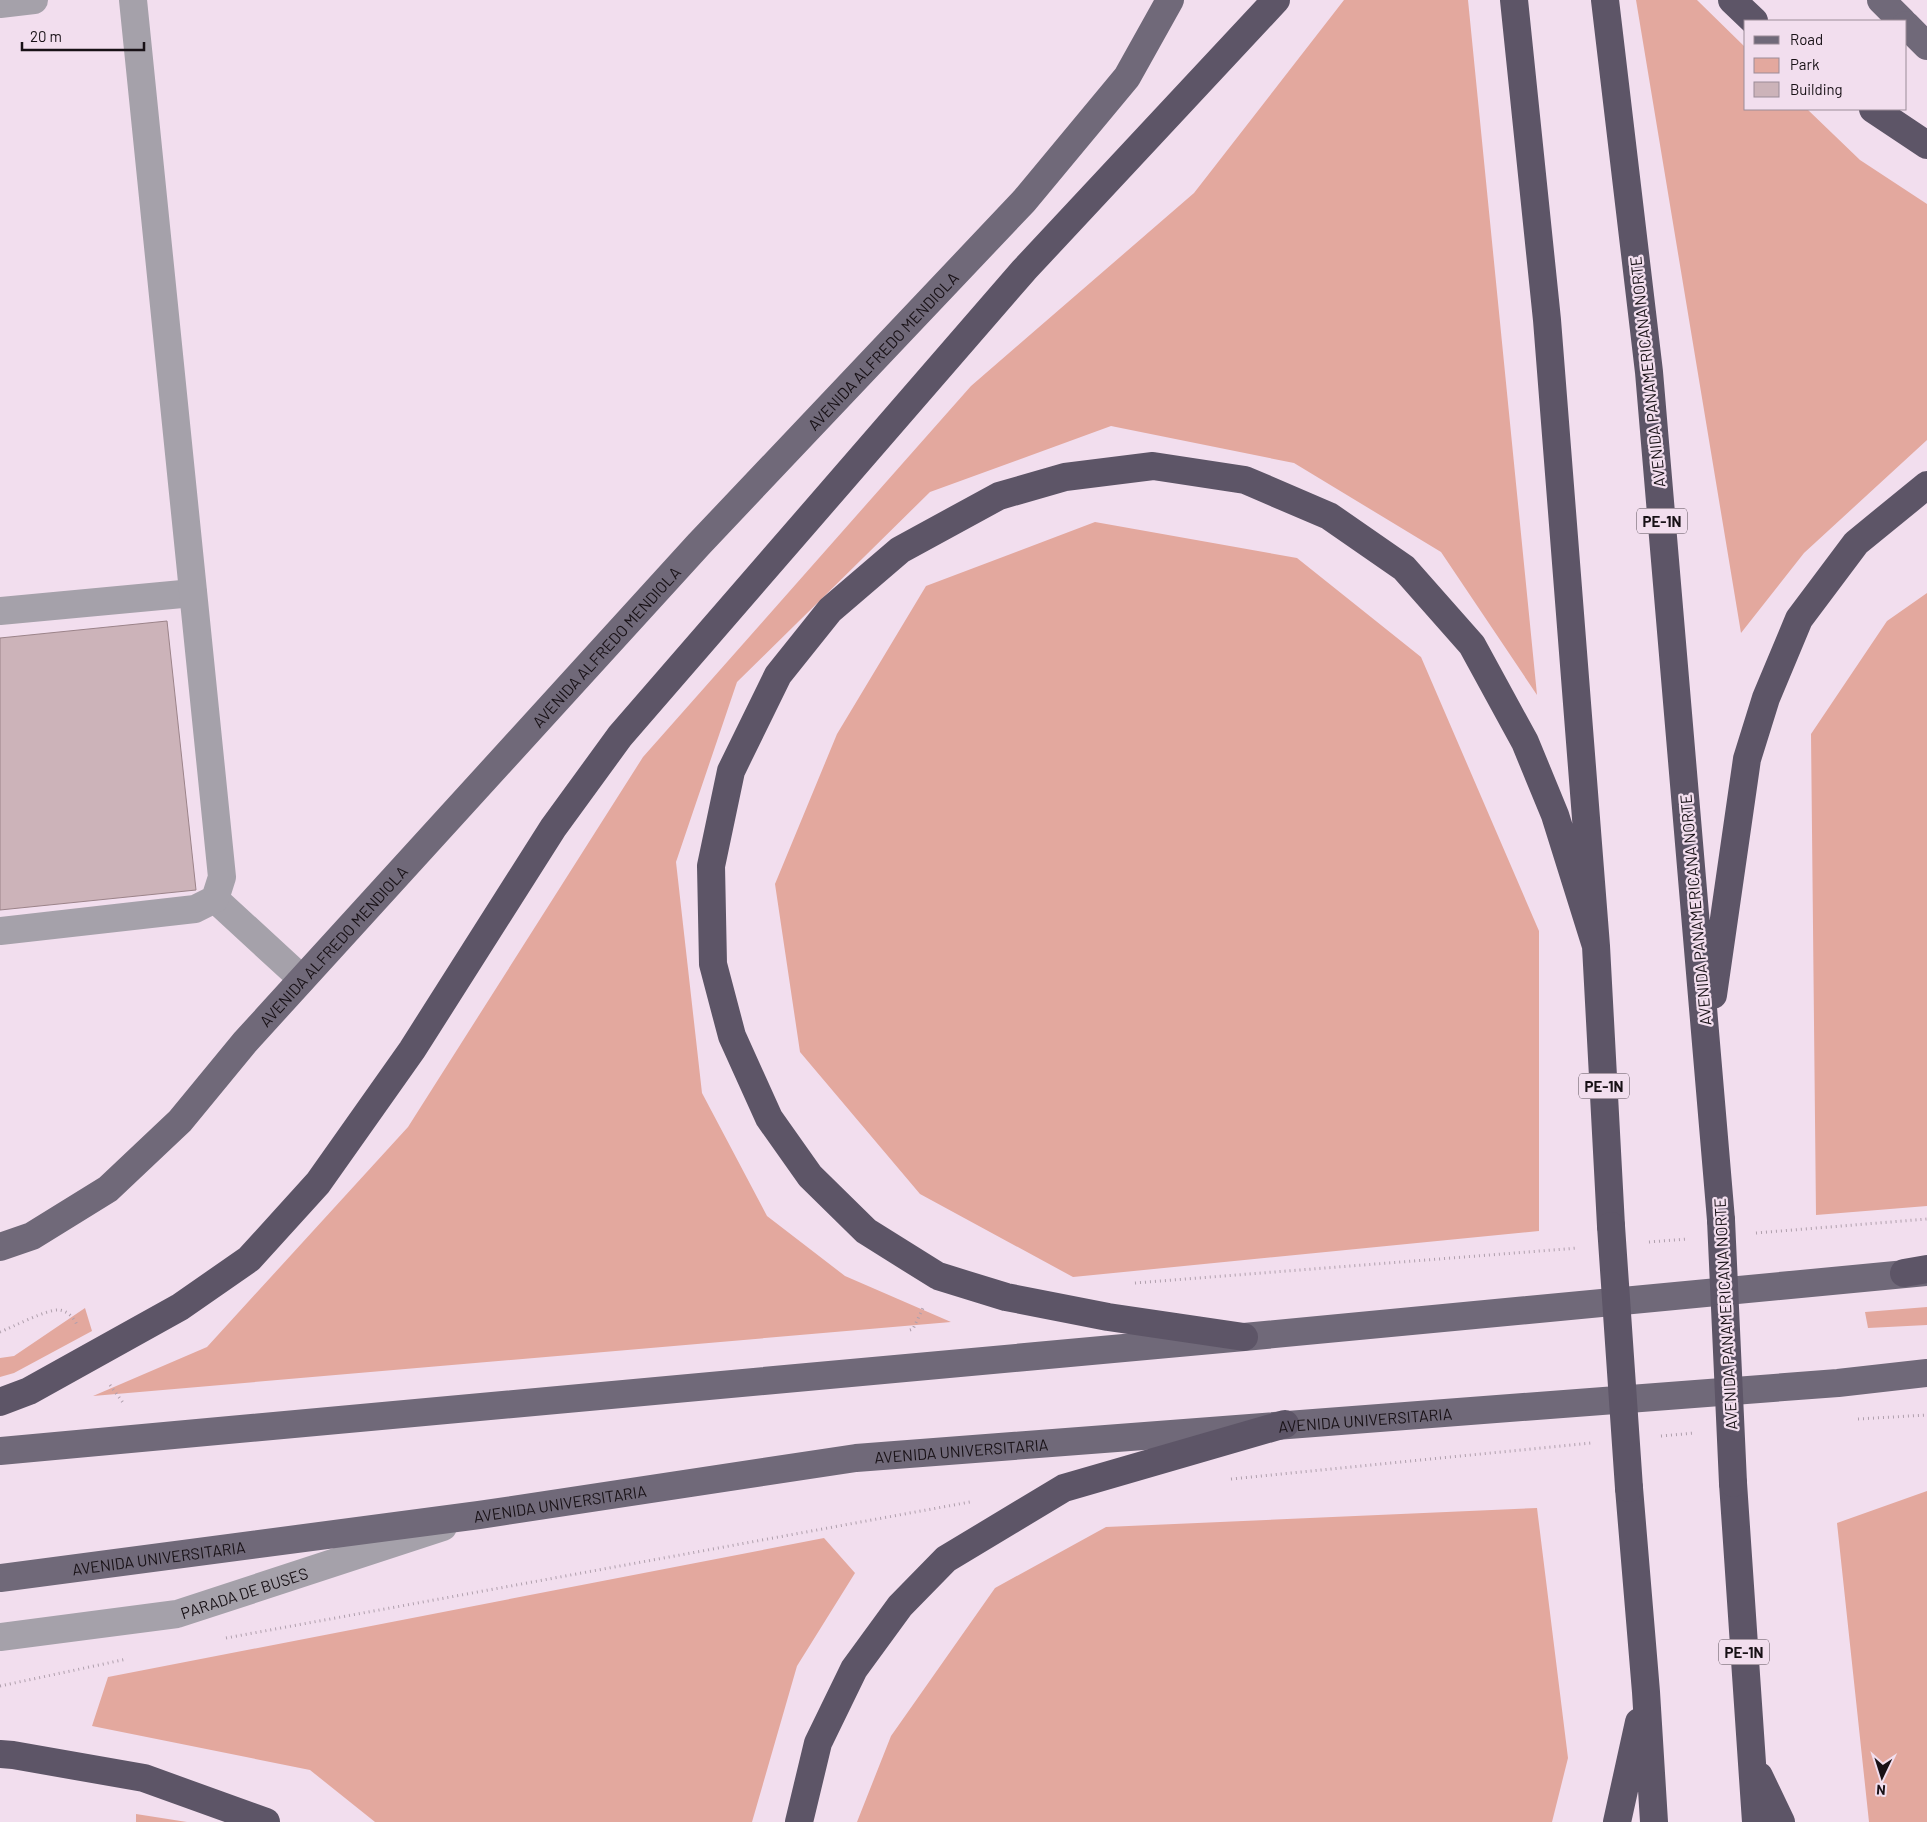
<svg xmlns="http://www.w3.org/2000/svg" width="1927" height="1822" font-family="Barlow,sans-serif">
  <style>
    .green { fill: #e3a89e }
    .building { fill: #ccb3b9; stroke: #9b8389 }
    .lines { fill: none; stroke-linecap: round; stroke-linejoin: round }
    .path { stroke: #af9fac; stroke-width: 3; stroke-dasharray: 1 4; stroke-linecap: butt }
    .minor { stroke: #a5a1aa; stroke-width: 28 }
    .major { stroke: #706979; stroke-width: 28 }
    .highway { stroke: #5d5567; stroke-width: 28 }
    .highway-bridge { stroke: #5d5567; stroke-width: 28 }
    .labels { text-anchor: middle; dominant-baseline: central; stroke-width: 4.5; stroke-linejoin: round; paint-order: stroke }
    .shield { fill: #f2deee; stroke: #594e57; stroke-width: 1 }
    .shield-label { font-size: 15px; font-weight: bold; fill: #181116 }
    .street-label { font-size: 16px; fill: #181116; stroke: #f2deee }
  </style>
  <rect width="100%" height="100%" fill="#f2deee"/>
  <path class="green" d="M1344,0H1468L1537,695L1441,552L1294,463L1111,426L930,492L737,682L676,862L702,1093L767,1216L845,1276L951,1322L93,1396L207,1347L408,1127L643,757L971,386L1194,193Z
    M1636,0H1697L1746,48V109H1807L1860,160L1927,204V440L1804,553L1741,633Z
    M1095,522L1297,558L1421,657L1539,931V1231L1073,1277L920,1194L800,1052L775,884L837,734L926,586Z
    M1927,593V1206L1816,1215L1811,734L1887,621Z
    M1927,1307V1325L1868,1328L1865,1312Z
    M85,1308L92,1331L14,1373L0,1377V1358L14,1356Z
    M1927,1491V1822H1869L1837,1523Z
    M1537,1508L1568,1758L1552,1822H857L891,1736L995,1588L1106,1527Z
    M824,1538L855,1573L797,1666L752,1822H375L310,1770L92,1726L108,1677Z
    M136,1814L187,1822H136Z"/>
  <path class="building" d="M167,621L196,890L0,910V638Z"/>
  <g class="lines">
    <path class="path" d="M1756,1233L1927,1219
      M1649,1242L1687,1239
      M1135,1283L1578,1248
      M910,1330L913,1329L923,1308
      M0,1332C13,1327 47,1309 59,1310C68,1311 74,1318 77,1325
      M110,1385L124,1404
      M1858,1419L1927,1415
      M1661,1436L1695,1433
      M1231,1479L1591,1443
      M226,1638L970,1502
      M0,1686L127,1659"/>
    <g class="minor">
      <path d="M0,4L34,0"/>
      <path d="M0,611L193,593"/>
      <path d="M215,899L302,979"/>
      <path d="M0,931L195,909L215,899L222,877L133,0"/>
      <path id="s1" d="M0,1637L177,1614L443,1527"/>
    </g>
    <g class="major">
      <path d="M1881,0L1902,21"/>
      <path d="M1906,25L1927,46"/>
      <path id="s2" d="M0,1247L32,1236L108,1189L180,1121L245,1042L699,544L1024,201L1127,77L1170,0"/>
      <path d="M0,1451L1244,1337L1927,1272"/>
      <path id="s3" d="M0,1578L479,1515L856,1458L1838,1383L1927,1373"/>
    </g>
    <path class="highway" d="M1514,0L1547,320L1596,946L1611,1226
      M1605,0L1649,372L1721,1220
      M1732,0L1754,21
      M1873,109L1927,145
      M1713,995L1747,759L1766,698L1799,619L1856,543L1927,485
      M1904,1273L1927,1269
      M1244,1337L1108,1317L1006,1297L938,1276L866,1231L810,1176L769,1118L732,1036L713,964L711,866L731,771L778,675L830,610L900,550L999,496L1065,477L1153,466L1245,480L1329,516L1404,568L1472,645L1525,742L1555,815L1596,946
      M0,1402L29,1391L180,1307L249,1259L318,1183L412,1050L553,828L620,736L1024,270L1276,0
      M1733,1483L1756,1822
      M1629,1488L1646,1692L1654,1822
      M0,1754L13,1755L144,1778L266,1822
      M1759,1776L1781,1822
      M799,1822L818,1743L854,1669L900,1606L946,1559L1064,1488L1285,1424
      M1617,1822L1639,1722"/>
    <path class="highway-bridge" d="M1721,1220L1733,1483
      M1611,1226L1629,1488"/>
  </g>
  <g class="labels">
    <g class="shield">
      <rect x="1637" y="508.5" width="50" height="25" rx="4"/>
      <rect x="1579" y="1073.5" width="50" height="25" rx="4"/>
      <rect x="1719" y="1639.5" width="50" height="25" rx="4"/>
    </g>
    <g class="shield-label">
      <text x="1662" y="521">PE-1N</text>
      <text x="1604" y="1086">PE-1N</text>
      <text x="1744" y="1652">PE-1N</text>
    </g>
    <g class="street-label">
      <text stroke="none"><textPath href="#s2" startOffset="1265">AVENIDA ALFREDO MENDIOLA</textPath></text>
      <text transform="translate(1647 372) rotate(-96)">AVENIDA PANAMERICANA NORTE</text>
      <text stroke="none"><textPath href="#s2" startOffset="860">AVENIDA ALFREDO MENDIOLA</textPath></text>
      <text transform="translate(1695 910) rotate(-95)">AVENIDA PANAMERICANA NORTE</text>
      <text stroke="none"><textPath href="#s2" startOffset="455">AVENIDA ALFREDO MENDIOLA</textPath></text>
      <text transform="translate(1725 1314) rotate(-93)">AVENIDA PANAMERICANA NORTE</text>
      <text stroke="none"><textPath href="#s3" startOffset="1375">AVENIDA UNIVERSITARIA</textPath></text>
      <text stroke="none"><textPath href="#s3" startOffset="970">AVENIDA UNIVERSITARIA</textPath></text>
      <text stroke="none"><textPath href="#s3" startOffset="565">AVENIDA UNIVERSITARIA</textPath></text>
      <text stroke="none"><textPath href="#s3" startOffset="160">AVENIDA UNIVERSITARIA</textPath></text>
      <text stroke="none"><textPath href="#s1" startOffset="249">PARADA DE BUSES</textPath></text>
    </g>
  </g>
  <rect x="1744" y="20" width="162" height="90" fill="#f2deee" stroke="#9b8c98"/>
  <rect x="1754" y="36" width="25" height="8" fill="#706979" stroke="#9b8c98"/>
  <text x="1790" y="45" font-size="15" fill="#181116">Road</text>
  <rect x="1754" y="58" width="25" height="15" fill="#e3a89e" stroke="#9b8c98"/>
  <text x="1790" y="70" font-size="15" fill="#181116">Park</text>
  <rect x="1754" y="82" width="25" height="15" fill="#ccb3b9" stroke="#9b8c98"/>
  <text x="1790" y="95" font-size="15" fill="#181116">Building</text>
  <g transform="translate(1882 1777) rotate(184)" stroke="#f2deee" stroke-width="4" paint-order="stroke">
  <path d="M0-4L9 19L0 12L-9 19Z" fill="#181116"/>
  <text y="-8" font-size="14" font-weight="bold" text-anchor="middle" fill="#181116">N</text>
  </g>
  <path d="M22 42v8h122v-8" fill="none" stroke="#181116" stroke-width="2.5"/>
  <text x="30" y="42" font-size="15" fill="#181116" stroke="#f2deee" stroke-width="4" paint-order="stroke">20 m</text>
</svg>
